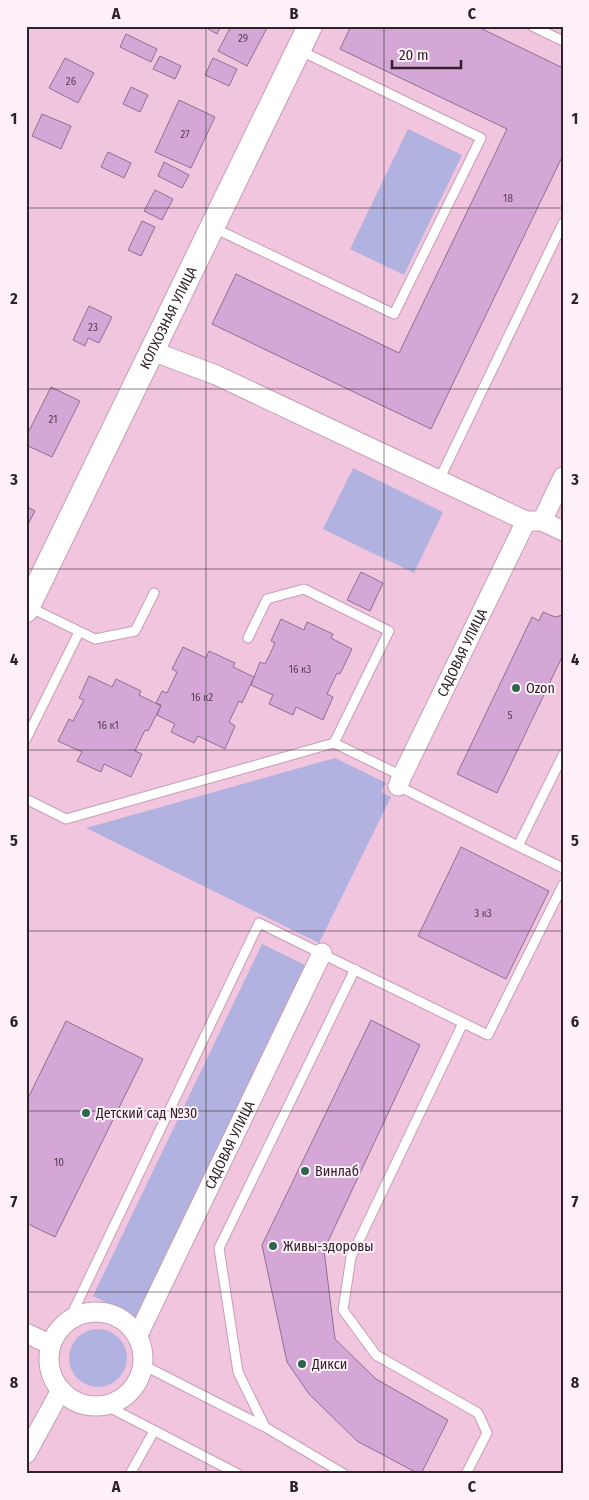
<svg xmlns="http://www.w3.org/2000/svg" width="589" height="1500" font-family="'Fira Sans Condensed',sans-serif">
  <style>
    .green { fill: #b1b2df }
    .building { fill: #d4a7d7; stroke: #8e7090 }
    .lines { fill: none; stroke-linecap: round; stroke-linejoin: round }
    .service-casing { stroke: #c79db5; stroke-width: 11 }
    .minor-casing { stroke: #c79db5; stroke-width: 21 }
    .tertiary-casing { stroke: #c79db5; stroke-width: 26 }
    .service { stroke: #fff; stroke-width: 9 }
    .minor { stroke: #fff; stroke-width: 19 }
    .tertiary { stroke: #fff; stroke-width: 24 }
    .grid { fill: none; stroke: #31212a; stroke-width: 1; stroke-opacity: 0.55 }
    .poi-dot { fill: #2d664e; stroke: #fef0f8; stroke-width: 2 }
    .labels { text-anchor: middle; dominant-baseline: central; stroke-width: 4; stroke-linejoin: round; paint-order: stroke }
    .number-label { font-size: 11px; fill: #5a4255 }
    .street-label { font-size: 14px; fill: #31212a; stroke: #fef0f8 }
    .poi-label { font-size: 14px; fill: #31212a; stroke: #fef0f8; text-anchor: start }
    .neatline { fill: none; stroke: #31212a; stroke-width: 2 }
    .grid-label { font-size: 16px; text-anchor: middle; font-weight: bold; fill: #31212a }
  </style>
  <rect width="100%" height="100%" fill="#f1c5de"/>
  <path class="green" d="M408,129L462,155L404,275L350,249Z
    M353,468L443,512L414,573L323,529Z
    M335,758L386,783L381,792L391,797L319,943L86,828Z
    M262,944L305,965L136,1317L93,1296Z
    M69 1358a29 29 0 1 1 58 0a29 29 0 1 1-58 0Z"/>
  <path class="building" d="M203,26H221L217,34Z
    M231,26H268L247,66L218,51Z
    M351,26H476L563,68V155L431,429L212,324L236,274L399,353L507,129L340,49Z
    M126,34L157,49L151,62L120,47Z
    M160,56L181,66L175,79L153,69Z
    M65,58L94,73L78,103L49,88Z
    M213,58L237,69L229,86L205,75Z
    M131,87L148,95L140,112L123,104Z
    M179,100L215,117L191,168L155,152Z
    M42,114L71,126L61,149L32,136Z
    M108,152L131,163L124,178L101,167Z
    M164,162L189,175L182,188L158,176Z
    M155,190L173,199L162,220L144,211Z
    M142,221L155,227L141,256L128,250Z
    M89,306L112,317L99,343L88,338L85,346L73,340Z
    M51,387L80,401L52,457L26,445V437Z
    M26,506L35,511L26,528Z
    M361,572L383,583L370,611L347,600Z
    M543,612L555,617L563,615V655L497,793L457,774L532,617L539,621Z
    M281,619L304,630L307,622L333,634L331,638L352,649L340,674L337,673L327,694L333,697L323,720L296,707L293,715L269,704L273,695L251,685L260,662L265,664L270,654L275,643L271,641Z
    M183,647L206,658L209,651L235,663L233,667L254,677L242,703L239,701L229,722L235,726L225,749L198,736L194,743L171,732L175,724L157,715L161,705L156,703L162,691L167,693L177,672L172,669Z
    M89,676L112,687L116,679L141,691L139,695L161,706L148,731L145,730L135,751L142,754L131,777L104,764L101,772L77,761L82,752L58,741L69,719L73,721L84,700L79,698Z
    M461,847L549,891L506,979L418,936Z
    M371,1020L420,1045L324,1250L335,1339L376,1379L448,1420L421,1474H419L357,1441L309,1394L287,1362L262,1245Z
    M66,1021L143,1059L55,1237L26,1223V1102Z"/>
  <g class="lines">
    <g class="service-casing">
      <path id="service" d="M532,26L563,41
        M212,227L394,314L481,138L299,50
        M439,480L563,223
        M29,607L95,639L135,631L154,593
        M248,638L267,599L304,589L389,631L334,743
        M26,739L79,632
        M398,786L518,846L563,755
        M26,799L66,819L334,743L402,776
        M518,846L563,868
        M463,1023L351,1257L343,1310L376,1355L478,1413L487,1433L466,1474
        M69,1320L259,923L488,1035L563,885
        M143,1365L265,1427L344,1474
        M105,1405L238,1474
        M265,1427L238,1372L219,1248L355,969
        M130,1474L154,1431"/>
    </g>
    <g class="minor-casing">
      <g id="minor">
        <path d="M152,351L216,375L526,521H542L563,531"/>
        <path d="M542,521L563,477"/>
        <path id="s1" d="M398,786L402,776L526,521"/>
        <circle cx="96" cy="1359" r="47"/>
        <path d="M26,1333L51,1345"/>
        <path id="s2" d="M138,1335L322,953"/>
        <path d="M26,1454L61,1390"/>
      </g>
    </g>
    <g class="tertiary-casing">
      <g id="tertiary">
        <path id="s3" d="M26,610L310,26"/>
      </g>
    </g>
    <use href="#service" class="service"/>
    <use href="#minor" class="minor"/>
    <use href="#tertiary" class="tertiary"/>
  </g>
  <path class="grid" d="M206,26V1474M384,26V1474M26,208H563M26,389H563M26,569H563M26,750H563M26,931H563M26,1111H563M26,1292H563"/>
  <g class="poi-dot">
    <circle cx="516" cy="688" r="5"/>
    <circle cx="86" cy="1113" r="5"/>
    <circle cx="305" cy="1171" r="5"/>
    <circle cx="273" cy="1246" r="5"/>
    <circle cx="302" cy="1364" r="5"/>
  </g>
  <g class="labels">
    <g class="number-label">
      <text x="243" y="38">29</text>
      <text x="71" y="81">26</text>
      <text x="185" y="134">27</text>
      <text x="508" y="198">18</text>
      <text x="93" y="327">23</text>
      <text x="53" y="419">21</text>
      <text x="300" y="669">16 к3</text>
      <text x="202" y="697">16 к2</text>
      <text x="510" y="715">5</text>
      <text x="108" y="725">16 к1</text>
      <text x="483" y="913">3 к3</text>
      <text x="59" y="1162">10</text>
    </g>
    <g class="street-label">
      <text stroke="none"><textPath href="#s3" startOffset="325">КОЛХОЗНАЯ УЛИЦА</textPath></text>
      <text stroke="none"><textPath href="#s1" startOffset="148">САДОВАЯ УЛИЦА</textPath></text>
      <text stroke="none"><textPath href="#s2" startOffset="211">САДОВАЯ УЛИЦА</textPath></text>
    </g>
    <g class="poi-label">
      <text x="526" y="688">Ozon</text>
      <text x="96" y="1113">Детский сад №30</text>
      <text x="315" y="1171">Винлаб</text>
      <text x="283" y="1246">Живы-здоровы</text>
      <text x="312" y="1364">Дикси</text>
    </g>
  </g>
  <rect width="589" height="1500" fill="none" stroke="#fef0f8" stroke-width="55"/>
  <path d="M392 60v8h69v-8" fill="none" stroke="#31212a" stroke-width="2.5"/>
  <text x="399" y="60" font-size="15" fill="#31212a" stroke="#fef0f8" stroke-width="4" paint-order="stroke">20 m</text>
  <rect x="28" y="28" width="534" height="1444" class="neatline"/>
  <g class="grid-label">
    <text x="116" y="19">A</text>
    <text x="294" y="19">B</text>
    <text x="472" y="19">C</text>
    <text x="14" y="124">1</text>
    <text x="575" y="124">1</text>
    <text x="14" y="304">2</text>
    <text x="575" y="304">2</text>
    <text x="14" y="485">3</text>
    <text x="575" y="485">3</text>
    <text x="14" y="665">4</text>
    <text x="575" y="665">4</text>
    <text x="14" y="846">5</text>
    <text x="575" y="846">5</text>
    <text x="14" y="1027">6</text>
    <text x="575" y="1027">6</text>
    <text x="14" y="1207">7</text>
    <text x="575" y="1207">7</text>
    <text x="14" y="1388">8</text>
    <text x="575" y="1388">8</text>
    <text x="116" y="1492">A</text>
    <text x="294" y="1492">B</text>
    <text x="472" y="1492">C</text>
  </g>
</svg>
